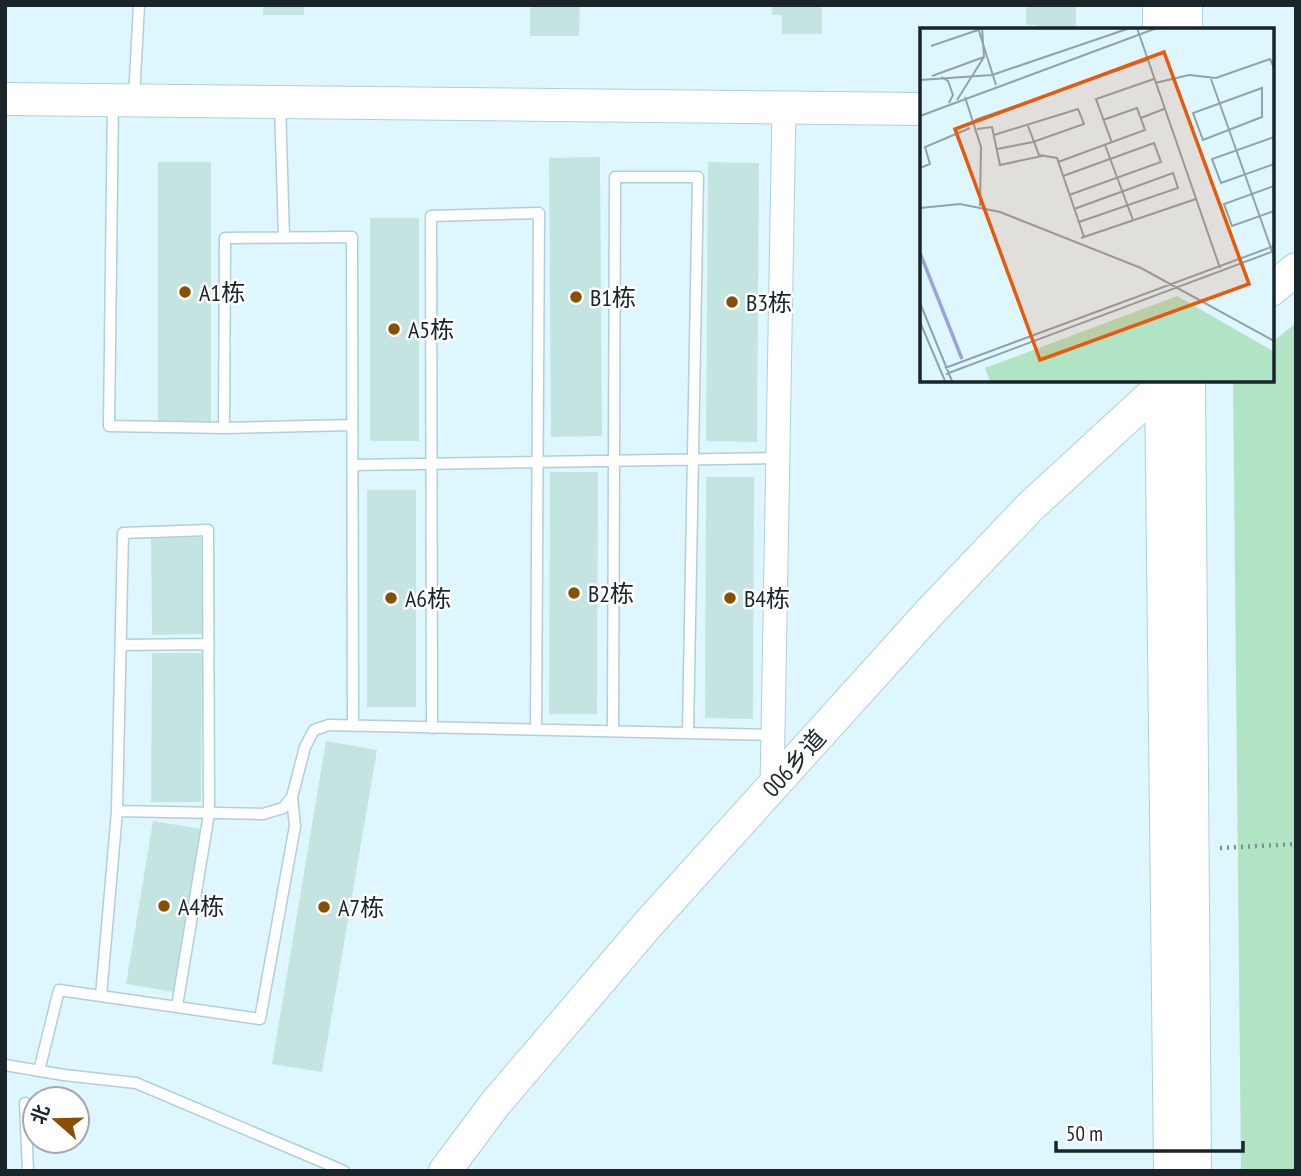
<svg xmlns="http://www.w3.org/2000/svg" width="1301" height="1176" font-family="'PT Sans Narrow','Noto Sans SC',sans-serif">
  <style>
    .green { fill: #b1e4c4 }
    .building { fill: #c3e4e0 }
    .lines { fill: none; stroke-linecap: round; stroke-linejoin: round }
    .lane-casing { stroke: #b1cfd8; stroke-width: 13 }
    .street-casing { stroke: #b1cfd8; stroke-width: 25 }
    .secondary-casing { stroke: #b1cfd8; stroke-width: 34 }
    .path { stroke: #7c8f94; stroke-width: 4.5; stroke-dasharray: 2 5; stroke-linecap: butt }
    .lane { stroke: #fff; stroke-width: 10 }
    .street { stroke: #fff; stroke-width: 23 }
    .secondary { stroke: #fff; stroke-width: 32 }
    .poi-dot { fill: #874f01; stroke: #fff; stroke-width: 2.5 }
    .labels { text-anchor: middle; dominant-baseline: central; stroke-width: 5; stroke-linejoin: round; paint-order: stroke }
    .poi-label { font-size: 24px; fill: #192528; stroke: #fff; text-anchor: start }
    .street-label { font-size: 24px; fill: #192528; stroke: #fff }
    .inset-river { fill: none; stroke: #9ba2d9; stroke-width: 3.5 }
    .inset-road { fill: none; stroke: #8fa3a9; stroke-width: 2 }
    .view { fill: #e8590c; fill-opacity: 0.15; stroke: #e8590c; stroke-width: 3.5 }
    .inset-edge { fill: none; stroke: #192528; stroke-width: 3.5 }
  </style>
  <rect width="100%" height="100%" fill="#def7ff"/>
  <path class="green" d="M1296,323V1171H1241L1233,380H1271V343Z"/>
  <path class="building" d="M263,5H304V15H263Z
    M530,5H580L579,36H530Z
    M772,5H822V34H782V15H772Z
    M1026,5H1076V30H1036V25H1026Z
    M600,157L602,436L551,437L549,158Z
    M158,162H211V421H158Z
    M708,162L759,163L757,442L706,441Z
    M370,218H419V441H370Z
    M550,472H598L597,714H549Z
    M706,477H754L753,719L705,718Z
    M367,490H416V707H367Z
    M201,537L203,634L152,635L151,538Z
    M152,653H202L201,802H151Z
    M326,741L377,750L322,1072L272,1064Z
    M153,821L201,829L174,992L126,984Z"/>
  <g class="lines">
    <g class="lane-casing">
      <path id="lane" d="M134,98L139,5
        M113,101L109,426L224,428L352,425
        M280,104L284,238
        M224,428L225,238L352,237L353,726
        M353,465L778,458
        M121,645L208,644
        M432,728L431,216L539,213L536,730
        M613,731L615,177H698L688,733
        M117,811L263,814L283,808L292,797L305,747L314,730L329,725L772,735
        M101,996L117,811L123,533L208,530L209,814L177,1006
        M5,1065L64,1075L136,1083L344,1171
        M39,1071L59,990L260,1019L295,826L292,797
        M25,1103L28,1171"/>
    </g>
    <g class="street-casing">
      <path id="street" d="M772,788L784,107"/>
    </g>
    <g class="secondary-casing">
      <path id="secondary" d="M1186,5V30
        M1159,30V5
        M5,99L921,109
        M1271,290L1296,269
        M1161,380L1170,1171
        M1189,380L1195,1171
        M445,1171L495,1104L650,922L930,612L1030,507L1168,380"/>
    </g>
    <path class="path" d="M1220,848L1296,844"/>
    <use href="#lane" class="lane"/>
    <use href="#street" class="street"/>
    <use href="#secondary" class="secondary"/>
  </g>
  <g class="poi-dot">
    <circle cx="185" cy="292" r="7"/>
    <circle cx="576" cy="297" r="7"/>
    <circle cx="732" cy="302" r="7"/>
    <circle cx="394" cy="329" r="7"/>
    <circle cx="574" cy="593" r="7"/>
    <circle cx="391" cy="598" r="7"/>
    <circle cx="730" cy="598" r="7"/>
    <circle cx="164" cy="906" r="7"/>
    <circle cx="324" cy="907" r="7"/>
  </g>
  <g class="labels">
    <g class="poi-label">
      <text x="199" y="292">A1栋</text>
      <text x="590" y="297">B1栋</text>
      <text x="746" y="302">B3栋</text>
      <text x="408" y="329">A5栋</text>
      <text x="588" y="593">B2栋</text>
      <text x="405" y="598">A6栋</text>
      <text x="744" y="598">B4栋</text>
      <text x="178" y="906">A4栋</text>
      <text x="338" y="907">A7栋</text>
    </g>
    <g class="street-label">
      <text transform="translate(794 763) rotate(-48)">006乡道</text>
    </g>
  </g>
  <g transform="translate(920 28)">
    <rect width="354" height="354" fill="#def7ff"/>
    <path d="M257,268L353,323V353H70L65,340Z" fill="#b1e4c4"/>
    <path class="inset-river" d="M0,225L42,331"/>
    <path class="inset-road" d="M58,0L76,57M217,0L300,240M11,18L58,2M12,48L64,29M21,49L28,53L33,67L29,75M291,51L352,223M0,52L72,47L210,0M235,55L269,47L296,50L350,31L354,40M342,60V89L283,112L273,85ZM45,69L61,119L60,178M37,72L64,29L62,0M0,88L237,0M221,90L244,81M55,92L227,32M108,98L119,127L137,130L164,209M57,101L72,99L80,137L122,128M74,107L158,81L164,96L113,114L77,121M354,109L292,131L301,155L354,136M192,115L176,71L234,51M185,117L213,192M138,134L225,102L217,80L183,92M0,140L10,136L5,119L50,100M143,148L234,115L241,134L149,167M354,158L304,176L312,198L354,183M0,180L40,176L80,184L221,240L354,313M154,181L253,145L258,160L159,194M161,210L276,171M0,275L32,353M0,294L25,353M25,340L354,218M26,346L354,223"/>
    <path class="view" d="M244,24L329,256L120,332L35,101Z"/>
    <rect width="354" height="354" class="inset-edge"/>
  </g>
  <rect width="1301" height="1176" fill="none" stroke="#192528" stroke-width="14"/>
  <g transform="translate(56 1120) rotate(290)"><circle r="33" fill="#ffffff" stroke="#a3a8a9" stroke-width="2"/>
  <path d="M0-5L12 26L0 18L-12 26Z" fill="#874f01"/>
  <text y="-10" font-size="19" font-weight="bold" text-anchor="middle" fill="#192528">北</text>
  </g>
  <path d="M1056 1141v10h187v-10" fill="none" stroke="#192528" stroke-width="3.5"/>
  <text x="1066" y="1141" font-size="21" fill="#192528" stroke="#ffffff" stroke-width="5" paint-order="stroke">50 m</text>
</svg>
